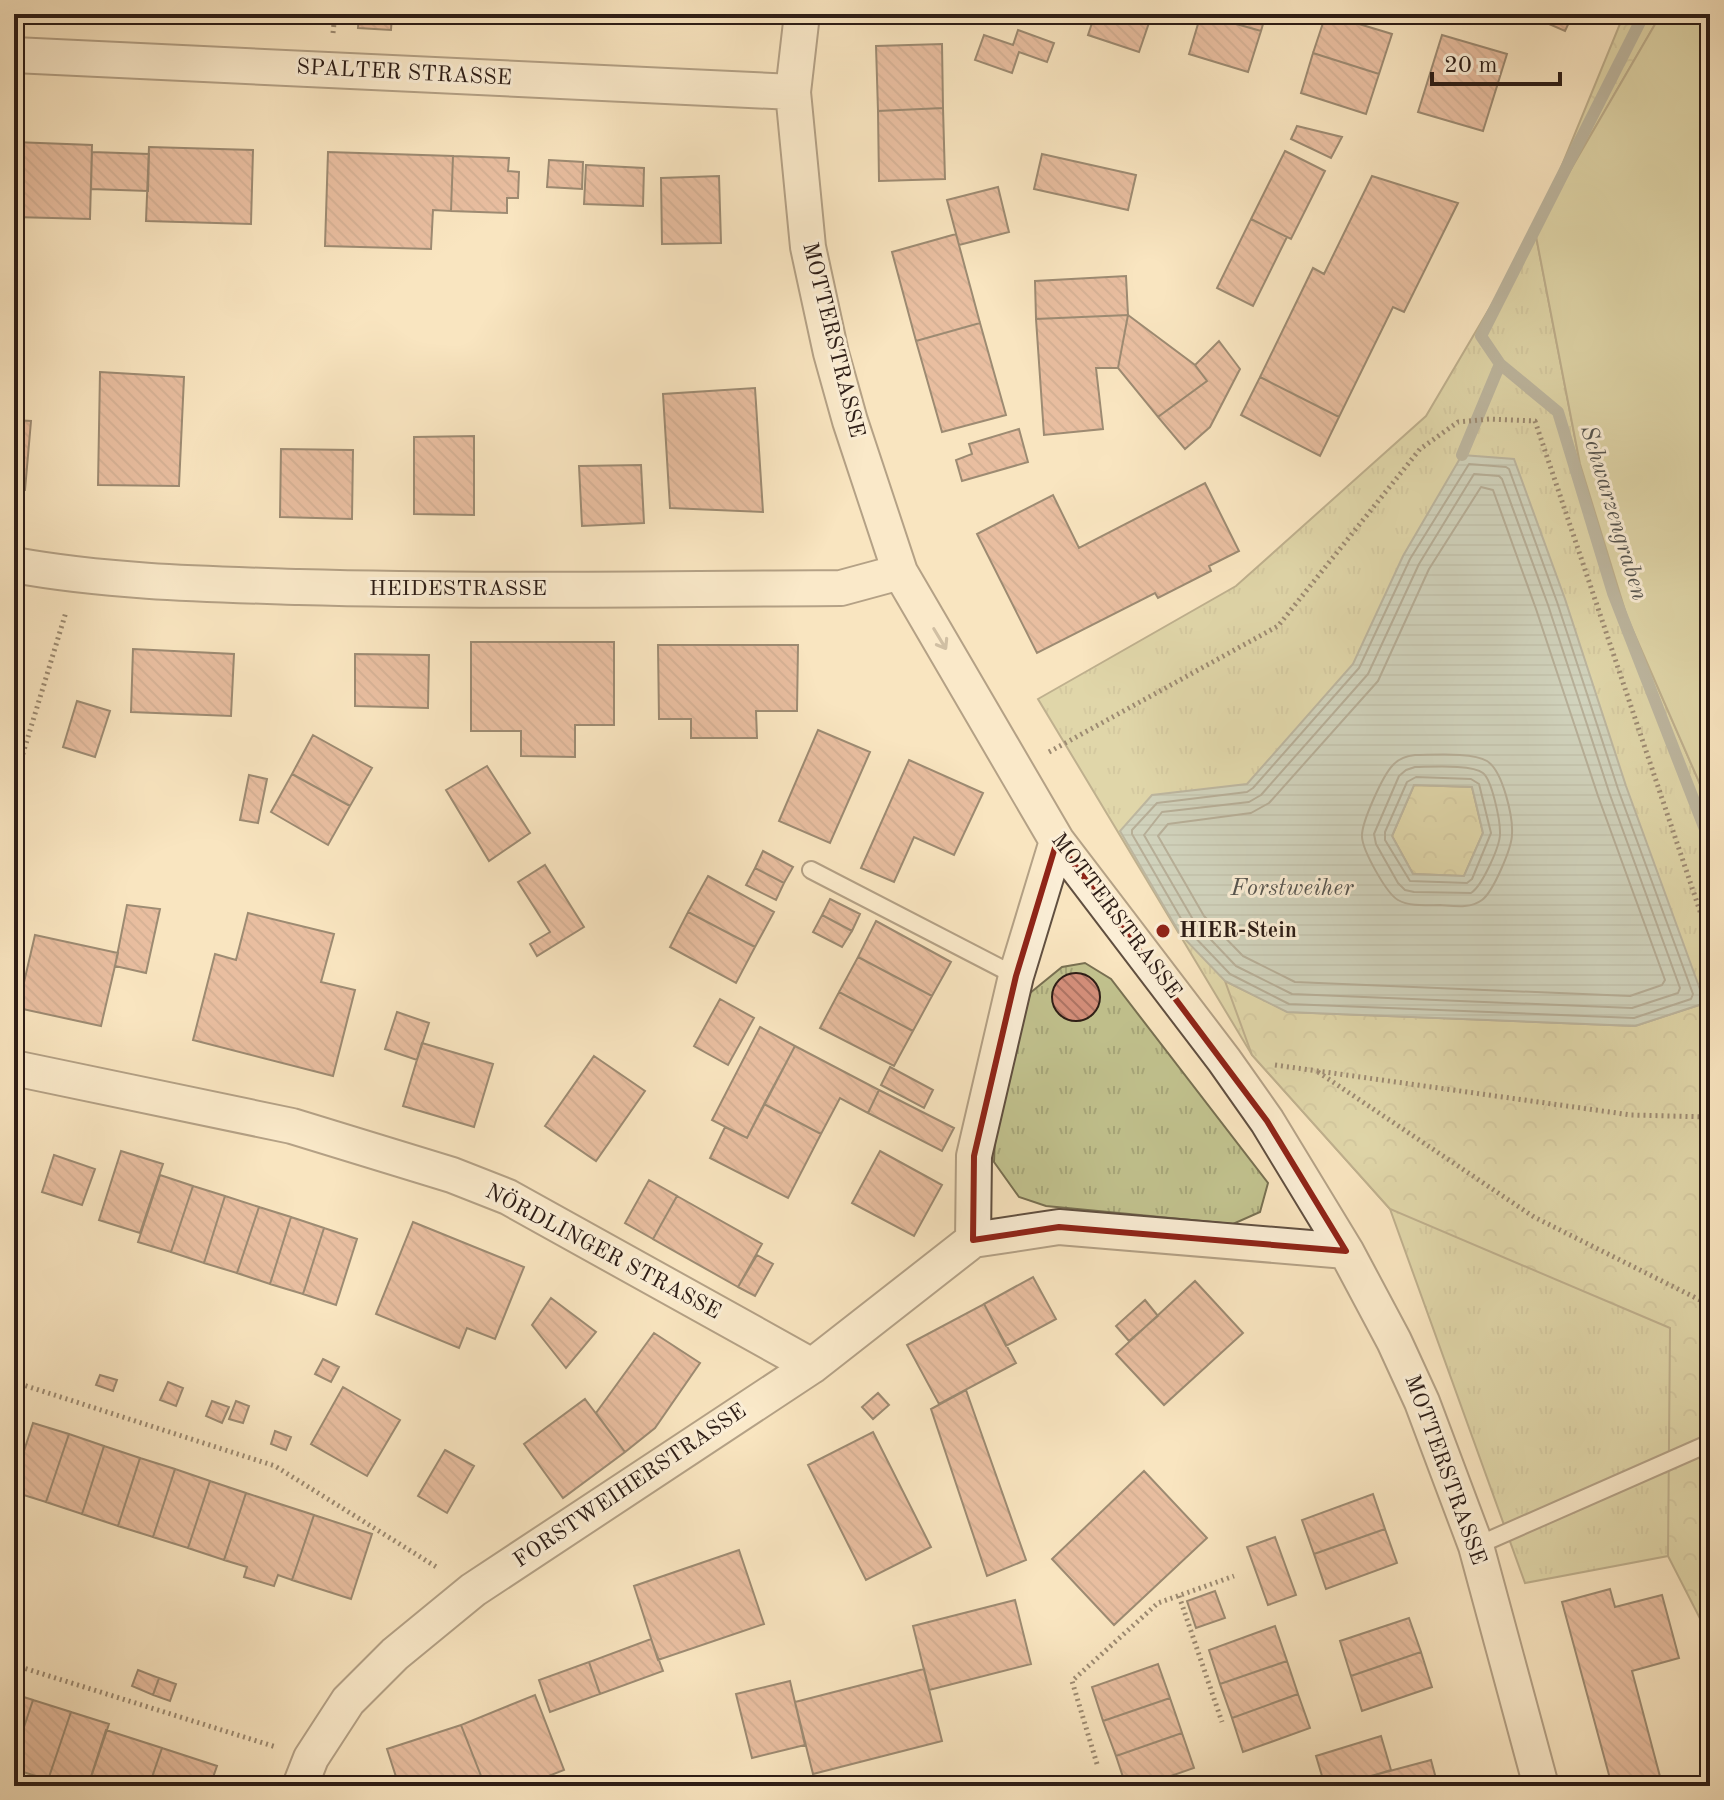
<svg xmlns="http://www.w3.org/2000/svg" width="1724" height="1800" font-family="'Old Standard TT',serif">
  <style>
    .grass { fill: url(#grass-tufts); stroke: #787052; stroke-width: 2 }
    .forest { fill: url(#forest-crowns); stroke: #787052; stroke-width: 2 }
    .garden { fill: #c2c38f; stroke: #787052; stroke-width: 2 }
    .water { fill: url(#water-rules); stroke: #737d79; stroke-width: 2; fill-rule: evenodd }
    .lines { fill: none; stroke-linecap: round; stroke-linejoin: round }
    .shore { stroke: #676d68; stroke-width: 2 }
    .stream { stroke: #737d79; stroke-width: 12 }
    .building { fill: url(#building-back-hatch); stroke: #2d1d16; stroke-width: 2 }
    .lane-casing { stroke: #604f40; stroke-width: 20 }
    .street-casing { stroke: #604f40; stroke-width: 38 }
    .path { stroke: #2d1d16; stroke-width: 5; stroke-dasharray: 2 4; stroke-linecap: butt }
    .lane { stroke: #fbeed6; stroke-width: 16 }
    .street { stroke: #fbeed6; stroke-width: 34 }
    .oneway { stroke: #9e9080 }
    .marked { fill: none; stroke: #8f2418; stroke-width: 6; stroke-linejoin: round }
    .poi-dot { fill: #8f2418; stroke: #fbeed6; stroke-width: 3 }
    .labels { text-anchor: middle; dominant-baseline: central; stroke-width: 6; stroke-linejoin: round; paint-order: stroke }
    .street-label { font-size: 22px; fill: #2d1d16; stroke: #fbeed6 }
    .poi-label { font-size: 22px; font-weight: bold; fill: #2d1d16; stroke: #fbeed6; text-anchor: start }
    .water-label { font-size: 24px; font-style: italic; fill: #565550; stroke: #fbeed6 }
  </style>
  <defs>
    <pattern id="grass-tufts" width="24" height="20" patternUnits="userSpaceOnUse" patternTransform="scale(2)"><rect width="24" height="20" fill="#c2c38f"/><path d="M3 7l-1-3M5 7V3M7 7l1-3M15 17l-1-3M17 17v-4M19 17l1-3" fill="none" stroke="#a7a77b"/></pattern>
    <pattern id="forest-crowns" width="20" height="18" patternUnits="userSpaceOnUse" patternTransform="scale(2)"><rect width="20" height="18" fill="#c2c38f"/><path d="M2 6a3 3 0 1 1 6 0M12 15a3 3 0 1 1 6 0" fill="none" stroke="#a7a77b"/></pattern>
    <pattern id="water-rules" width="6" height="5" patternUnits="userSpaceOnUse" patternTransform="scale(2)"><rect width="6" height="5" fill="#a1bdbb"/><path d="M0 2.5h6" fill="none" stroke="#8ba2a0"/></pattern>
    <pattern id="building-back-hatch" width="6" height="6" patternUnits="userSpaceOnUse" patternTransform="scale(2)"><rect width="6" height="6" fill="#d58f7b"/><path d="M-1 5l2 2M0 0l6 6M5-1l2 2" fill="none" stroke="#ad7464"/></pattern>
  </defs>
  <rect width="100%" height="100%" fill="#f9e5c0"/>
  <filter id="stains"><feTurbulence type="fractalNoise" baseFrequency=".0025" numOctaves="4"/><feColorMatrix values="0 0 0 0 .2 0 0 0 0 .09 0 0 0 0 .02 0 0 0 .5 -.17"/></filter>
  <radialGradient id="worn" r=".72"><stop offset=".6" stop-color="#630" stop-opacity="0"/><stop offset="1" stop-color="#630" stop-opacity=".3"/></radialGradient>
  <path class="grass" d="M1535,231L1580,464L1627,617L1710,807V1508L1668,1556L1525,1583L1390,1209L1252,1055L1038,699L1236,586L1426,416Z
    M1085,963L1111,979L1268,1183L1260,1212L1233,1224L1046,1206L1019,1197L994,1162L995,1136L1030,993L1062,967Z"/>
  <path class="forest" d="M1624,14H1661L1535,231Z
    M1414,785L1472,787L1483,833L1464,876L1413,874L1392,836Z
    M1225,981L1288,1012L1635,1026L1705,1003L1710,998V1638L1668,1556L1670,1328L1390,1209L1252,1055Z"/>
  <path class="garden" d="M1661,14H1710V807L1627,617L1580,464L1535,231Z"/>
  <path class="water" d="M1462,455L1514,459L1565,599L1626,786L1705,1003L1635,1026L1287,1012L1225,981L1180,934L1120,831L1152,795L1247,784L1353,664L1403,556ZM1414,785L1472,787L1483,833L1464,876L1413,874L1392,836Z"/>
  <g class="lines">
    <path class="shore" d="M1469,464L1506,467L1509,469L1557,602L1618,789L1693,994L1691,999L1634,1018L1289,1004L1230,974L1187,929L1132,834V830L1157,803L1247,792L1253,788L1359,668L1410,559Z
      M1474,474L1499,476L1502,479L1548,605L1609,792L1680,988L1678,993L1632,1008L1292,994L1236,966L1195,923L1144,835L1162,812L1249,802L1261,795L1368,674L1419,564Z
      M1481,487L1493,490L1536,609L1598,796L1665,980L1662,985L1630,996L1295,982L1243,956L1204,916L1158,836L1168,824L1251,813L1269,803L1378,681L1429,569Z
      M1415,755C1434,755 1472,752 1487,761C1503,771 1513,817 1512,834C1512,848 1493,892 1482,900C1470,909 1454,906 1440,905C1427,905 1410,907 1398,900C1386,893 1363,851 1362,837C1361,823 1383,775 1393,765C1399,758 1406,756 1415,755Z
      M1415,767C1430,767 1472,764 1483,773C1492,780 1500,820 1500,832C1501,845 1482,886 1471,893L1414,892L1405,890L1398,883L1376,844L1374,834L1399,776L1406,770Z
      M1416,777L1471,779L1479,784L1491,833L1472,879L1467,883L1410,881L1385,840V832L1407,782Z"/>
    <path class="stream" d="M1644,14L1481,336L1500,364L1558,412L1613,593L1710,842
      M1462,455L1500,364"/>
  </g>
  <path class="building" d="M291,14H325L324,22L291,19Z
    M359,14H392L391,30L358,28Z
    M480,14H590V21Z
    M590,14H727V22L590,17Z
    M1004,14H1030L1028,22Z
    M1095,14H1152L1139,52L1088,35Z
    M1201,14L1261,31L1248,72L1189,54Z
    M1202,14H1266L1261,31Z
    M1326,14L1392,34L1379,74L1313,53Z
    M1526,14H1573L1565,31Z
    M1018,30L1054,43L1047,62L1019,52L1012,73L975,60L984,35L1013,45Z
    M1442,35L1507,54L1483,131L1418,112Z
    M942,44L943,108L878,111L876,46Z
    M1313,53L1379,74L1366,114L1301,93Z
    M943,108L945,179L879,181L878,111Z
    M1297,126L1342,137L1331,158L1291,139Z
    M14,142L92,145L90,219L14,217Z
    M149,147L253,150L251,224L146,221Z
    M1285,151L1325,171L1291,239L1251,219Z
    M92,152L149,154L148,191L91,189Z
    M328,152L453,156L451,211L433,210L431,249L325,246Z
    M1042,154L1136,175L1128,210L1034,189Z
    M453,156L509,158L508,171L519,172L518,198H507V213L451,211Z
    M549,160L583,162L582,189L547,187Z
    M586,165L644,168L643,206L584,204Z
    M719,176L721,243L662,244L661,178Z
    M1372,176L1458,203L1404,312L1393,307L1339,417L1260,377L1313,268L1324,274Z
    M998,187L1009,232L959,245L947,200Z
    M1251,219L1287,237L1253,306L1217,288Z
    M956,234L980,323L916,341L892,252Z
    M1126,276L1128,315L1036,319L1035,281Z
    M1128,315L1118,368H1096L1103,429L1044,435L1036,319Z
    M1128,315L1195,365L1207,381L1158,417L1118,368Z
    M980,323L1006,415L942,432L916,341Z
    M1219,341L1240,369L1210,427L1185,449L1158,417L1207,381L1195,365Z
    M100,372L184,377L179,486L98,485Z
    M1260,377L1339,417L1320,456L1241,415Z
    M755,388L763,512L670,508L663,394Z
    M14,420L31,421L25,490L14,489Z
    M1019,429L1028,462L962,481L956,460L972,454L969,444Z
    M474,436V515L414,514V437Z
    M281,449L353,450L352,519L280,517Z
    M641,465L644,523L582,526L579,466Z
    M1205,483L1239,551L1209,566L1211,571L1158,598L1155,593L1037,653L977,534L1053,495L1079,548Z
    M471,642H614V725H575V757L521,756V731H471Z
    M658,645H798L797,711H756L757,738H691V719H659Z
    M133,649L234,654L231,716L131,712Z
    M355,654L429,655L428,708L355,706Z
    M77,701L110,711L95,757L63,747Z
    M818,730L870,752L830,843L779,821Z
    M313,735L372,768L350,806L292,774Z
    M909,760L983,793L954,855L914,837L894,882L861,868Z
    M487,766L530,833L489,861L446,790Z
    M292,774L350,806L328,845L271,812Z
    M249,775L267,779L258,823L240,820Z
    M763,851L793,867L784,883L755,868Z
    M545,865L584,927L537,956L530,944L550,932L518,882Z
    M755,868L784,883L776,900L746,885Z
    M708,876L774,912L755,947L688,912Z
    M830,899L860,914L852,931L822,915Z
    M127,905L160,909L146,973L115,966Z
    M688,912L755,947L736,983L670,947Z
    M248,913L334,934L321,982L355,990L333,1076L193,1040L215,954L236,960Z
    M822,915L852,931L842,947L813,932Z
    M876,921L951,962L932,996L858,957Z
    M35,935L118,953L101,1026L18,1008Z
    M858,957L932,996L913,1031L839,992Z
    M1052 997a24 24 0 1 1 48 0a24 24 0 1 1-48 0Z
    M839,992L913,1031L894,1066L820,1028Z
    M720,999L754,1018L728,1065L694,1046Z
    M397,1012L429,1023L417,1060L385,1049Z
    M760,1027L795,1046L747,1138L712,1120Z
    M422,1043L493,1064L474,1127L403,1106Z
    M795,1046L879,1090L868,1113L840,1098L821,1134L764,1104Z
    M594,1056L645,1091L596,1161L545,1126Z
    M890,1067L933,1090L924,1108L881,1085Z
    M879,1090L954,1128L942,1151L868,1113Z
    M764,1104L821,1134L788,1198L710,1158L725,1127L747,1138Z
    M121,1151L163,1164L140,1233L99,1220Z
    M880,1151L942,1185L914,1236L852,1203Z
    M54,1155L95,1169L82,1205L42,1192Z
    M160,1175L193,1186L171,1252L138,1242Z
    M649,1180L677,1196L653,1239L625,1223Z
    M193,1186L225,1196L204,1263L171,1252Z
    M225,1196L259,1207L237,1273L204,1263Z
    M677,1196L762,1244L738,1287L653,1239Z
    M259,1207L291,1217L270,1284L237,1273Z
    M291,1217L324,1228L303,1294L270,1284Z
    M413,1222L524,1267L495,1339L467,1328L459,1348L376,1314Z
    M324,1228L357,1239L336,1305L303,1294Z
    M757,1255L773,1264L755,1296L738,1287Z
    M1033,1277L1056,1319L1006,1346L984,1304Z
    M1195,1281L1243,1333L1164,1405L1116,1354Z
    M551,1298L596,1332L566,1368L532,1325Z
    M1145,1300L1158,1316L1129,1341L1116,1326Z
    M984,1304L1016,1363L939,1404L907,1345Z
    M654,1333L700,1363L655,1428L625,1452L596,1413Z
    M323,1359L339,1367L331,1382L315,1374Z
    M100,1375L117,1380L113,1391L96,1385Z
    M168,1382L183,1388L176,1406L160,1400Z
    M343,1387L400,1420L367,1476L311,1444Z
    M966,1390L1026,1560L987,1576L931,1409Z
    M878,1393L889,1405L873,1419L862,1407Z
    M585,1399L625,1452L563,1498L524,1444Z
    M212,1401L229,1407L222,1423L206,1416Z
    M236,1401L249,1406L243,1423L229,1419Z
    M33,1423L69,1434L46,1502L14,1492V1482Z
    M275,1431L291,1437L286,1450L271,1444Z
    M873,1432L931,1547L866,1580L808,1465Z
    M69,1434L104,1446L82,1514L46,1502Z
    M104,1446L140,1458L118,1526L82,1514Z
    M445,1450L474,1466L447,1513L418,1496Z
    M140,1458L175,1469L153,1537L118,1526Z
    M175,1469L210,1481L188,1548L153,1537Z
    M1144,1471L1207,1538L1114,1625L1052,1559Z
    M210,1481L246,1493L224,1560L188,1548Z
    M246,1493L314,1515L292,1580L278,1575L274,1586L244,1577L247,1567L224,1560Z
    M1373,1494L1385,1529L1314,1554L1302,1520Z
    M314,1515L372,1534L351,1599L292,1580Z
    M1385,1529L1397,1563L1326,1589L1314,1554Z
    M1275,1537L1296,1595L1268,1605L1247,1547Z
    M739,1550L764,1624L658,1660L634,1586Z
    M1610,1589L1615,1607L1662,1595L1679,1658L1632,1671L1662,1784L1655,1786H1612L1562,1602Z
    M1215,1591L1225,1618L1196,1628L1187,1601Z
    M1015,1600L1031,1664L929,1690L913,1626Z
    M1409,1618L1421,1652L1351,1676L1340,1641Z
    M1275,1626L1287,1661L1220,1684L1209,1650Z
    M651,1639L663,1671L600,1694L589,1662Z
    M1421,1652L1432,1687L1362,1711L1351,1676Z
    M1287,1661L1298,1694L1232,1718L1220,1684Z
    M589,1662L600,1694L550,1712L539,1680Z
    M1158,1664L1170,1698L1103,1721L1092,1687Z
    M924,1669L942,1741L813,1774L795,1702Z
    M138,1670L159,1678L153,1695L132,1686Z
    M159,1678L176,1684L170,1701L153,1695Z
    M790,1681L805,1745L752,1758L736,1694Z
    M14,1694L33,1700L14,1757Z
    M1298,1694L1310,1728L1243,1752L1232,1718Z
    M535,1695L564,1770L523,1786H485L461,1725Z
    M1170,1698L1182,1733L1116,1756L1103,1721Z
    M33,1700L71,1712L48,1780L14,1769V1757Z
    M71,1712L109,1724L88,1786H67L48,1780Z
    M461,1725L485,1786H399L387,1749Z
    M106,1730L162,1748L149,1786H88Z
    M1182,1733L1194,1768L1142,1786H1126L1116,1756Z
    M1381,1736L1391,1770L1339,1786H1325L1316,1756Z
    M162,1748L217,1766L210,1786H149Z
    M1431,1760L1438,1786H1369L1367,1777Z"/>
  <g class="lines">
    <g class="lane-casing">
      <path id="lane" d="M811,870L1016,976
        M1476,1546L1710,1443"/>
    </g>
    <g class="street-casing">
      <path id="street" d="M802,14L793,92L808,247L831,353L850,421L900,572L1057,841L1224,1060L1267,1121L1346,1251L1394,1341L1422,1402L1476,1546L1541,1786
        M14,55L793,92
        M14,565C108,582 203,584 299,587C479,592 660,589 841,588L900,572
        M14,1068L292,1126L452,1175L508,1197L812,1366
        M973,1240L974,1156L1016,976L1057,841
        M300,1786L311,1758L348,1701L395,1654L473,1590L812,1366L973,1240L1059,1227L1346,1251"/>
    </g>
    <path class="path" d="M333,33L335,14
      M1049,752L1278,626L1420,449L1458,422L1490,419L1535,421L1710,941
      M14,783L66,612
      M1275,1065L1631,1115L1710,1117
      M1318,1072L1534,1217L1710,1305
      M14,1382L275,1466L438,1568
      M1179,1596L1222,1722
      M14,1665L276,1747
      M1097,1764L1072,1681L1158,1603L1234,1576"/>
    <use href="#lane" class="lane"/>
    <use href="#street" class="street"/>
  </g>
  <defs><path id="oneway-shaft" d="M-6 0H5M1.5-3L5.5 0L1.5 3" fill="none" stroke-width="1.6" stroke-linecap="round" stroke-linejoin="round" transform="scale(2)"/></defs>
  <use class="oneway" href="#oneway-shaft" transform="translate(940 639) rotate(59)"/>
  <path d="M0 0H1724V1800H0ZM1057,841L1267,1121L1346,1251L1059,1227L973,1240L974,1156L1016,976Z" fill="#f9e5c0" fill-opacity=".55" fill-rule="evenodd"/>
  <path class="marked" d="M1057,841L1267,1121L1346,1251L1059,1227L973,1240L974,1156L1016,976Z"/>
  <circle class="poi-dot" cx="1163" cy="931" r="8"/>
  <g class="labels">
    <g class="street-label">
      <text transform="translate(404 73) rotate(3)">SPALTER STRASSE</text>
      <text transform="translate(833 340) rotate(76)">MOTTERSTRASSE</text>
      <text x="458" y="589">HEIDESTRASSE</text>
      <text transform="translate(1116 916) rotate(53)">MOTTERSTRASSE</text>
      <text transform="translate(603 1252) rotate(28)">NÖRDLINGER STRASSE</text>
      <text transform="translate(1445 1470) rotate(70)">MOTTERSTRASSE</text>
      <text transform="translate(630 1486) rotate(-34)">FORSTWEIHERSTRASSE</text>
    </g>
    <g class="poi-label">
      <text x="1179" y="931">HIER-Stein</text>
    </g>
    <g class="water-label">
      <text transform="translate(1613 513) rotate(73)">Schwarzengraben</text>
      <text x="1292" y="889">Forstweiher</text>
    </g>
  </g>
  <rect width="1724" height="1800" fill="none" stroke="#f9e5c0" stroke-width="48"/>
  <rect x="16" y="16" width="1692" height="1768" fill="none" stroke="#2d1d16" stroke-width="4"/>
  <rect x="24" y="24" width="1676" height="1752" fill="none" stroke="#2d1d16" stroke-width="2"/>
  <path d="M1432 72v12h128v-12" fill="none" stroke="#2d1d16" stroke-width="4"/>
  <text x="1444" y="72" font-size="24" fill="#2d1d16" stroke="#fbeed6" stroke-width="6" paint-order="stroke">20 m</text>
  <rect width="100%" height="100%" filter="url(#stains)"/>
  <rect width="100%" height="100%" fill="url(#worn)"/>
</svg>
